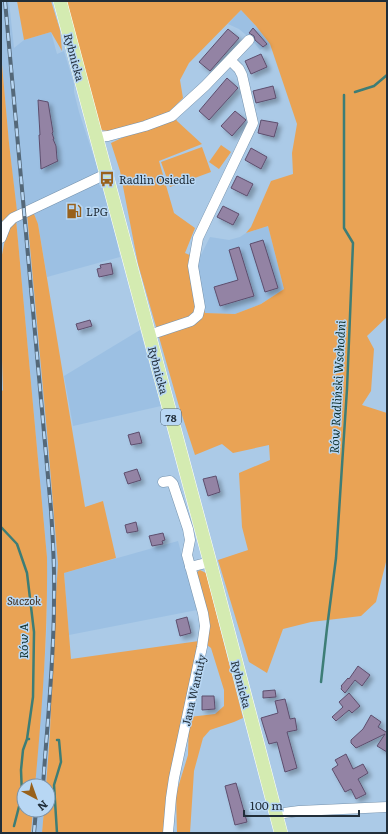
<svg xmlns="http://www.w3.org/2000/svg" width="388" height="834" font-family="Literata,serif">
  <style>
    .built { fill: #9cc0e3 }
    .green { fill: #e9a355; fill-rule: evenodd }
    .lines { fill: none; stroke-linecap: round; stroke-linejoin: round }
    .stream { stroke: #3d7d76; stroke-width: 2.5 }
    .building { fill: #9383a4; stroke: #5d4e6d; filter: url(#shadow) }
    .minor-casing { stroke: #7592ad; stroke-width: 11 }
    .major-casing { stroke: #fff; stroke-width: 14 }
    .minor { stroke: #fff; stroke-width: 10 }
    .major { stroke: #d4ebb1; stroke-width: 13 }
    .rail-casing { stroke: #546879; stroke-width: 4 }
    .rail { stroke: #b8d7f4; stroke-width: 2.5; stroke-dasharray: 8; stroke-linecap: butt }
    .labels { text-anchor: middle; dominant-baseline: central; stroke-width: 3; stroke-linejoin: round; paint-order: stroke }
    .shield { fill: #b8d7f4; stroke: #4e6171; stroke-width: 1 }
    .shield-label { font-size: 10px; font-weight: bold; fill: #212e39 }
    .street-label { font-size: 11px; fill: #212e39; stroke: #b8d7f4 }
    .poi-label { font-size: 11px; fill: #212e39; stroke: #b8d7f4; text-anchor: start }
    .park-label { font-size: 11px; font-style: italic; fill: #402e1c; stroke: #b8d7f4 }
    .water-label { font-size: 12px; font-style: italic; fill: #0d2f2c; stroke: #b8d7f4 }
  </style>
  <defs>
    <filter id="shadow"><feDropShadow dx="3.5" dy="3.5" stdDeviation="2" flood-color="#0004"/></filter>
  </defs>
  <rect width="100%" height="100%" fill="#abcae7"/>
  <path class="built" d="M1,1H9L14,48L24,40L51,32L57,54L64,51L74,84V92L79,112L108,200L120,257L47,277L38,224L30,214L17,213L9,143L1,53Z
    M241,10L256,26L270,44L260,50L252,40L239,29L228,24Z
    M27,214L48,443L58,564L56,638L46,786H35L46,642L47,608V557L16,219Z
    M268,226L284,289L261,304L235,314L205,313L197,267L199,259L210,237L229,240L240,237L246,233Z
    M140,330L161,406L73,426L64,376Z
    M178,541L197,610L69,635L64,573Z
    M33,810H44L42,833H31Z"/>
  <path class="green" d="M17,1H51L60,30L62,51L51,32L24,40Z
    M66,1H387V317L367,336L374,349L371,391L362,405L387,413V558L376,602L361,616L311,622L283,629L267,673L249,662L218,560L248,550L242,527L239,473L270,460L269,445L233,453L222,444L195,455L178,403L138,264L120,171L111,143L130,134L101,130ZM241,10L256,26L270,44L297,124L292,153L293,174L271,181L251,227L246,233L268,226L284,289L261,304L235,314L205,313L197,267L199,259L185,253L195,228L174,213L159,161L202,144L177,121L171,110L183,98L180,80L189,63Z
    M1,53L9,143L17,211L1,226Z
    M221,145L231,152L219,169L209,162Z
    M202,147L211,172L170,187L161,162Z
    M27,214H34L38,224L85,507L103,501L116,558L64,573L71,659L199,641L165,833H42L44,810H48V786H46L50,733L53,640L58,564L48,443Z
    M16,219L47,557C48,634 42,710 35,786H24V810H33L31,833H1V392L3,390L1,330V260L7,229Z
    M200,570L206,573L243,718L234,722L210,730L203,738L194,771L190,833H177L176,794L188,755L189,717L215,714L224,706V690L211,648L207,645L197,572Z"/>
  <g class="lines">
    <path class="stream" d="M387,1V2
      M355,92L374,86L387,75
      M1,527L17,544L27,573L34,632L33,697L27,739H29
      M321,682L327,628L336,558L347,389L353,243L344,228V95
      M57,740H59L61,762L54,785L57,833
      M14,826L22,795L21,770L23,750L27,739"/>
  </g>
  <path class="building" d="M253,28L267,44L263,47L255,40L254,36L249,33Z
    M228,29L239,38L210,71L199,62Z
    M261,54L267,67L251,74L245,61Z
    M227,78L238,88L209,120L199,111Z
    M273,86L276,98L256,103L253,91Z
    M38,100L48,102L53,132L52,133L54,139H53L56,146L57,159L58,161L41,169L39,135H40Z
    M235,111L246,120L232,136L221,126Z
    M261,120L278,123L274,137L258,133Z
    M251,148L267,157L261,169L245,160Z
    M237,176L253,184L247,196L231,188Z
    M223,206L239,214L233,225L217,217Z
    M263,240L278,288L265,292L250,244Z
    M239,247L254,296L220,306L214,287L238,280L229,250Z
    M111,263L113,274L99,277L97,269L101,268L100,265Z
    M90,320L92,326L78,330L76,324Z
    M139,432L142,443L131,445L128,435Z
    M137,469L141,480L128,484L124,473Z
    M216,476L220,492L208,496L203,479Z
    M136,522L138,531L127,533L125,525Z
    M163,533L165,540L162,541L163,544L152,546L149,536Z
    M187,617L191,633L180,636L176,620Z
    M358,666L370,675L362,686L355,680L345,693L341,689L342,687L341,686L348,678L349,679Z
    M275,690L276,697L263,698V691Z
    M349,693L360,706L352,713L349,710L336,721L332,717L343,707L339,702Z
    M202,696H214L215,709L202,710Z
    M285,699L290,719L295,718L297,730L287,732L297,768L285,772L277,742L269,744L261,718L278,713L275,701Z
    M371,715L381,722L378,727L386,732L387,731V752L377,746L385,734L356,748L351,743V740L363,729Z
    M346,754L353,769L363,764L368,773L358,779L366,794L356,799L351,789L345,792L332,769L338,765L335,760Z
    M236,783L247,822L235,825L225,786Z"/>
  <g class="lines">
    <g class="minor-casing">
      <path id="minor" d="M230,60L249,40
        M96,137L108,136L145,126L172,116L205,86L230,60L239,69L242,75L253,123L198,238L193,266L200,307L198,315L191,321L149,335
        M1,238L6,225L13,218L106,174
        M163,482L170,481L173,484L188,529L190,540L187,555L203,613L205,626L202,647L174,778L171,798L168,833
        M190,567L210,562
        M276,814L299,811L387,807"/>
    </g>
    <g class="major-casing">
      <path id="major" d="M60,1L210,562L281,833"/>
    </g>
    <use href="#minor" class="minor"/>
    <use href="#major" class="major"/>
    <g class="rail-casing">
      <path id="rail" d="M5,1L51,510C53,541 55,571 54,601C54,663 47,725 43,786
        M34,833L36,810"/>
    </g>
    <use href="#rail" class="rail"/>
  </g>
  <defs>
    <g id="bus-bare" transform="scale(1.2)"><path d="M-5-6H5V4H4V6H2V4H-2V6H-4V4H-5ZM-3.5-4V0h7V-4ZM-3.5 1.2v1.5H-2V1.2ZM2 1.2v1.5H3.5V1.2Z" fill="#98611b" stroke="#b8d7f4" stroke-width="2.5" paint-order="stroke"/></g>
    <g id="fuel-bare" transform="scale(1.2)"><path d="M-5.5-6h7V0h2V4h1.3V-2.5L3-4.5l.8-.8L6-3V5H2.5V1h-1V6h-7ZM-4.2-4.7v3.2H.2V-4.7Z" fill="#98611b" stroke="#b8d7f4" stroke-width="2.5" paint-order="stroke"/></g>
  </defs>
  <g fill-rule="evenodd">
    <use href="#bus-bare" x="107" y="179"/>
    <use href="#fuel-bare" x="74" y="211"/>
  </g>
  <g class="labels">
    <rect class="shield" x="161" y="409" width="20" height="16" rx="3"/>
    <g class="shield-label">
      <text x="171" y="417">78</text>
    </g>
    <g class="street-label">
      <text transform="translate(75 57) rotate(75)">Rybnicka</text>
      <text transform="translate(159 370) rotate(75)">Rybnicka</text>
      <text transform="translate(242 684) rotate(75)">Rybnicka</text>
      <text transform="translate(193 690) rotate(-77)">Jana Wantuły</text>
    </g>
    <g class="poi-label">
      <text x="119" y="179">Radlin Osiedle</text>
      <text x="86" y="211">LPG</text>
    </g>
    <g class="park-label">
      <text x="24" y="600">Suczok</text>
    </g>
    <g class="water-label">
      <text transform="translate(337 387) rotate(-87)">Rów Radliński Wschodni</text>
      <text transform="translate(23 641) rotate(-90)">Rów A</text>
    </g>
  </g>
  <rect width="388" height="834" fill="none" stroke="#212e39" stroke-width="4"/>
  <g transform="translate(36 798) rotate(139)"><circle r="19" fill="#b8d7f4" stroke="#7c93a9"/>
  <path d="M0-3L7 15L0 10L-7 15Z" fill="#98611b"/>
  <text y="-6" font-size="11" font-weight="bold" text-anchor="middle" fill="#212e39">N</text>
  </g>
  <path d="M244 810v6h115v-6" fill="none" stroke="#212e39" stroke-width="2"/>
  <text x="250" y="810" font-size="12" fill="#212e39" stroke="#b8d7f4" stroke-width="3" paint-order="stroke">100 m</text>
</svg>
